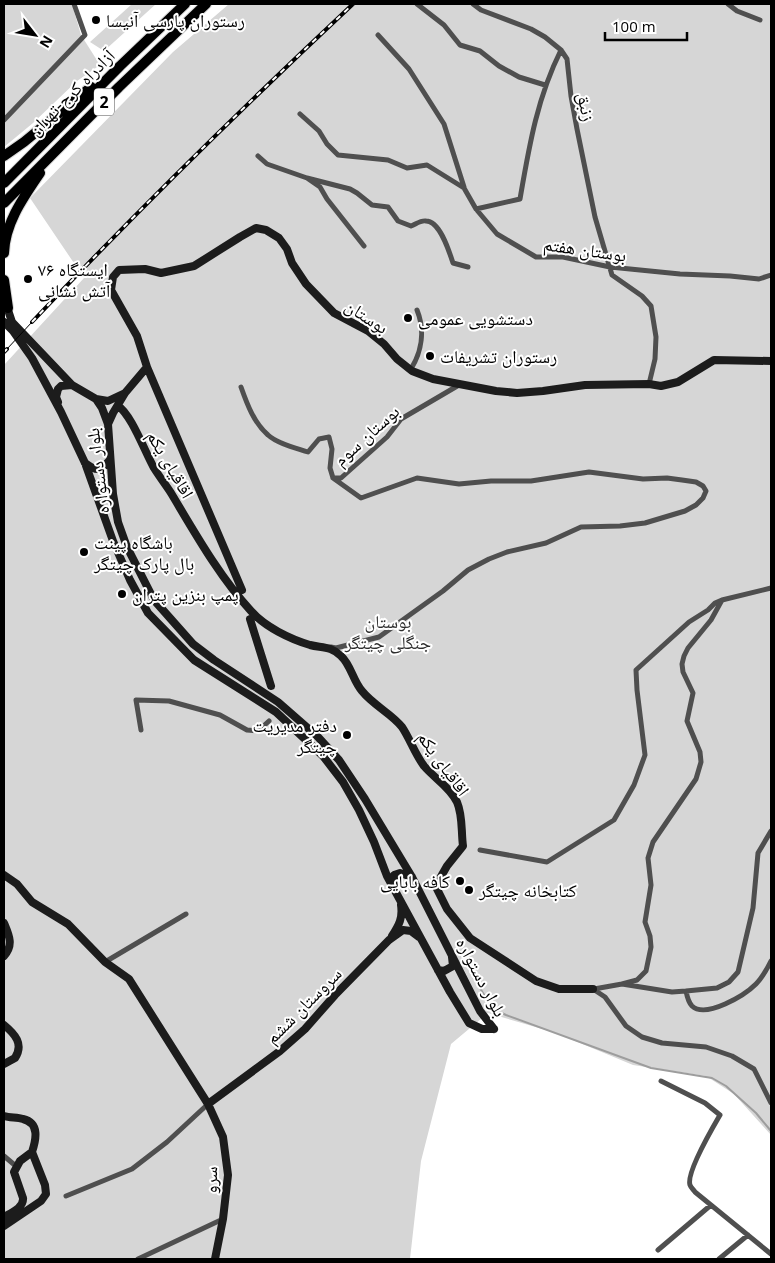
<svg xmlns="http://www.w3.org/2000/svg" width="775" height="1263" font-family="'Open Sans','Noto Naskh Arabic',sans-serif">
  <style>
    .green { fill: #d6d6d6 }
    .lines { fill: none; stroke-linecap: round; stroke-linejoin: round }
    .stream { stroke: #9d9d9d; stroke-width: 2 }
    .highway-casing { stroke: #dbdbdb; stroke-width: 12 }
    .street { stroke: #4f4f4f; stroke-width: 5 }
    .secondary { stroke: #1c1c1c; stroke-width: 8 }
    .highway { stroke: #000; stroke-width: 10 }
    .tram { stroke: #000; stroke-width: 1 }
    .rail-casing { stroke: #000; stroke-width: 4 }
    .rail { stroke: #fff; stroke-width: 2; stroke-dasharray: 5.5; stroke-linecap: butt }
    .poi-dot { fill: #000; stroke: #fff; stroke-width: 2 }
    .labels { text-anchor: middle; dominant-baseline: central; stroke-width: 4; stroke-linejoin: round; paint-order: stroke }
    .shield { fill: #fff; stroke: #4c4c4c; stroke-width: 1 }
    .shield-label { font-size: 16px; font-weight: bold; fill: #000 }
    .poi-label { font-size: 18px; fill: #000; stroke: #fff; text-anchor: start }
    .street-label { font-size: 18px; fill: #000; stroke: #fff }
    .park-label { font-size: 18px; fill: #2d2d2d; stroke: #fff }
  </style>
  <rect width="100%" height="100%" fill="#fff"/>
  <path class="green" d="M4,4H72L81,35L100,65L77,81L33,123L4,147Z
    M132,4H156L104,51L90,42Z
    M229,4H771V1135L734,1094L706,1076L633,1065L556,1033L488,1013L451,1044L421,1161L410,1259H4V365L84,278L30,198L173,52Z"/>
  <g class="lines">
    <path class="stream" d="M473,977L493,1009L506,1015L651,1068L712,1078L726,1086L756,1113L771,1131"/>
    <g class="highway-casing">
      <path id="highway" d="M4,156L24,142L91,87
        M4,183L120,66L185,4
        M4,203L119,87L206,4
        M4,253C5,223 23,198 40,173
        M4,280L8,308"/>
    </g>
    <path class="street" d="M417,4L444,25L460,45L480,51L499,66L519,77L545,85
      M473,4L481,10L531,29L545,37L561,50L567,59L571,96L577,129L595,217L612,275L642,296L651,306L656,337L655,359L649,384
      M728,4L737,11L760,20
      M378,35L409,69L444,124L464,187
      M300,114L319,131L327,144L338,155L388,160L407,168L427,165L464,188L476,209L497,234L536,257H563L610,267L680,274L730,276L759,279L771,275
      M4,120L85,35L74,4
      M258,156L267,164L307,178L320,187L327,199L364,246
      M307,178L350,189L357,193L372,205L388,207L398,221L411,226C416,224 421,220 426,221C440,221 449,251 453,263L468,267
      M476,209L520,199C529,147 537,98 561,50
      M411,369C422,351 425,330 417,310
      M241,387C247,404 254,423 268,435C278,444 296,448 308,452L319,439L329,437L332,449L330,468L333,478H341L387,437L401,419L459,385
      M331,647L336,648L379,637L443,591L468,570L489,559L507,552L546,543L581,527L620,526L645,523L685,511L696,505L703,498L706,491L703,486L696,482L682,480L667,478L643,479L589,472L531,481H491L459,484L417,478L361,498L333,478
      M141,730L136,700L169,701L220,715L247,730L258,731L269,721
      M480,850L547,862L614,820L634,785L645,755L637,690L636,670L689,622L708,610L715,603L722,600
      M105,962L186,914
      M622,984L637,980L646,971L651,947L650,936L645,922L651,885L648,858L653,842L696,779L701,762L700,752L687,721L693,693L683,672L682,664L684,656L688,648L711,620L722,600L771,588
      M593,989L605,997L626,1026L642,1037L662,1043L706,1047L732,1056L754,1069L771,1103
      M594,989L622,984L672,992L686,991C687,996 688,1002 692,1006C706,1019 745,995 756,984C763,977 767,969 771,961
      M686,991L717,988L729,982L738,972L753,908L758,853L771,831
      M661,1081L705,1103L720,1115C713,1127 686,1173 690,1185C691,1188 694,1190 695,1192L771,1254
      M4,1156L17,1167
      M66,1196L132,1169L167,1142L208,1104
      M658,1250L711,1205
      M138,1259L223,1219
      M719,1259L748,1235"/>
    <path class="secondary" d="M6,304L12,322L72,385L96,399L102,408L108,424L113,494L118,522L127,547L154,600L193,644L214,660L278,702L318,737L339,760L365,799L412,877L480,1011L494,1029
      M4,322L13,331L32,358L61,412L85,463L113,541L130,580L148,613L194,660L276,712L323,756L343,782L359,810L374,842L387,876L450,992L469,1023L482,1029H494
      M147,367L242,590
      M125,393L147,367L137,336L111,290L113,277L119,270L145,269L161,273L194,266L240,237L256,228L266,230L279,238L287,249L292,263L306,284L334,313L368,331L384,344L397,359L412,371L433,379L496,391L517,393L543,391L585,385L649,384L661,386L678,382L714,360L771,361
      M96,399L108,401L125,393L113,413L108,424
      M58,402L56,397L58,389L61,386L72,385
      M118,406C131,414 145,452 154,468C159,476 165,484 171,493C195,533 219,576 251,611C265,627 290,639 310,645C322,648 331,646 341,656C351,665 353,681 362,691C373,705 392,714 402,727C410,739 415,754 424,766C434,778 450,787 457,802C463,816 461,831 463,846L447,866L439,880L437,889L447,909L470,938L536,981L559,989H593
      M85,463C97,472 100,471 110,460
      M250,619L271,686
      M4,875L17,884L32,902L68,924L105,962L129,979L208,1104L223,1137L228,1175L223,1219L215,1259
      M394,886V875L400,873L412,877
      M4,923C9,935 14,945 4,956
      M392,936C399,925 403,918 401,905
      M438,970L444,971L453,966L452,957
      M4,1025C15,1034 24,1044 15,1058L4,1064
      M208,1104L280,1051L305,1029L335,995L389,940L403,930L411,931L419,937
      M4,1116C10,1118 17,1117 23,1119C40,1123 36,1140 32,1152
      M4,1217C11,1213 24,1208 23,1198
      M4,1226L41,1201L46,1194L45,1185L32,1152L20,1161L14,1172L23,1198"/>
    <use href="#highway" class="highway"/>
    <path class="tram" d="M7,349L32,322"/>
    <g class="rail-casing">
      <path id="rail" d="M32,322C136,212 243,107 353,4
        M4,352L7,349"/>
    </g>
    <use href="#rail" class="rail"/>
  </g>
  <g class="poi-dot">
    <circle cx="96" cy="20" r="5"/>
    <circle cx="28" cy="279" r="5"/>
    <circle cx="408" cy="318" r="5"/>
    <circle cx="430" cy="356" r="5"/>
    <circle cx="84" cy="552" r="5"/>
    <circle cx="122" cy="594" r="5"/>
    <circle cx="347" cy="735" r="5"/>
    <circle cx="460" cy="881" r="5"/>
    <circle cx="469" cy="890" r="5"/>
  </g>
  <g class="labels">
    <rect class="shield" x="94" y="88.5" width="20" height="27" rx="4"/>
    <g class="shield-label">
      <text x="104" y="102">2</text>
    </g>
    <g class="poi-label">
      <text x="106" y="20">رستوران پارسی آنیسا</text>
      <text x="38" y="269">ایستگاه ۷۶<tspan x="38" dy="21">آتش نشانی</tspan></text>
      <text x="418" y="318">دستشویی عمومی</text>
      <text x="440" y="356">رستوران تشریفات</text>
      <text x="94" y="542">باشگاه پینت<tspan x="94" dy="21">بال پارک چیتگر</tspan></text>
      <text x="132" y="594">پمپ بنزین پتران</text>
      <text x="337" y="725" text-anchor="end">دفتر مدیریت<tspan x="337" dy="21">چیتگر</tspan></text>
      <text x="450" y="881" text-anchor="end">کافه بابایی</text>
      <text x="479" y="890">کتابخانه چیتگر</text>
    </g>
    <g class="street-label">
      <text transform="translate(71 92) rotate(-45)">آزادراه کرج-تهران</text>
      <text transform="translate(587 107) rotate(80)">زنبق</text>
      <text transform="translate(585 249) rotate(8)">بوستان هفتم</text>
      <text transform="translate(367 316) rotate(33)">بوستان</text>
      <text transform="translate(366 435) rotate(-42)">بوستان سوم</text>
      <text transform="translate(171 464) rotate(60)">اقاقیای یکم</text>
      <text transform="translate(97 471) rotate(-97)">بلوار دستواره</text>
      <text transform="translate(444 763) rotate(54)">اقاقیای یکم</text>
      <text transform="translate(482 977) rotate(62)">بلوار دستواره</text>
      <text transform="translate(303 1005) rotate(-45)">سروستان ششم</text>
      <text transform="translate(210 1180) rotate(-89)">سرو</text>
    </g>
    <g class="park-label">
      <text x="388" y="621">بوستان<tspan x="388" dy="21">جنگلی چیتگر</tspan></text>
    </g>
  </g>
  <rect width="775" height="1263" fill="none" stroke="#000000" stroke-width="10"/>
  <g transform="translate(35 35) rotate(121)" stroke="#ffffff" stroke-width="4" paint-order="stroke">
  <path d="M0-4L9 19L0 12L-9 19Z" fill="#000000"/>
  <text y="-8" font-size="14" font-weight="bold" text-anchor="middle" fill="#000000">N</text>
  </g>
  <path d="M605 32v8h82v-8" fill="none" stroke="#000000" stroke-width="2.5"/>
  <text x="612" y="32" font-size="15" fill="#000000" stroke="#ffffff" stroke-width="4" paint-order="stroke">100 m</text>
</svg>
